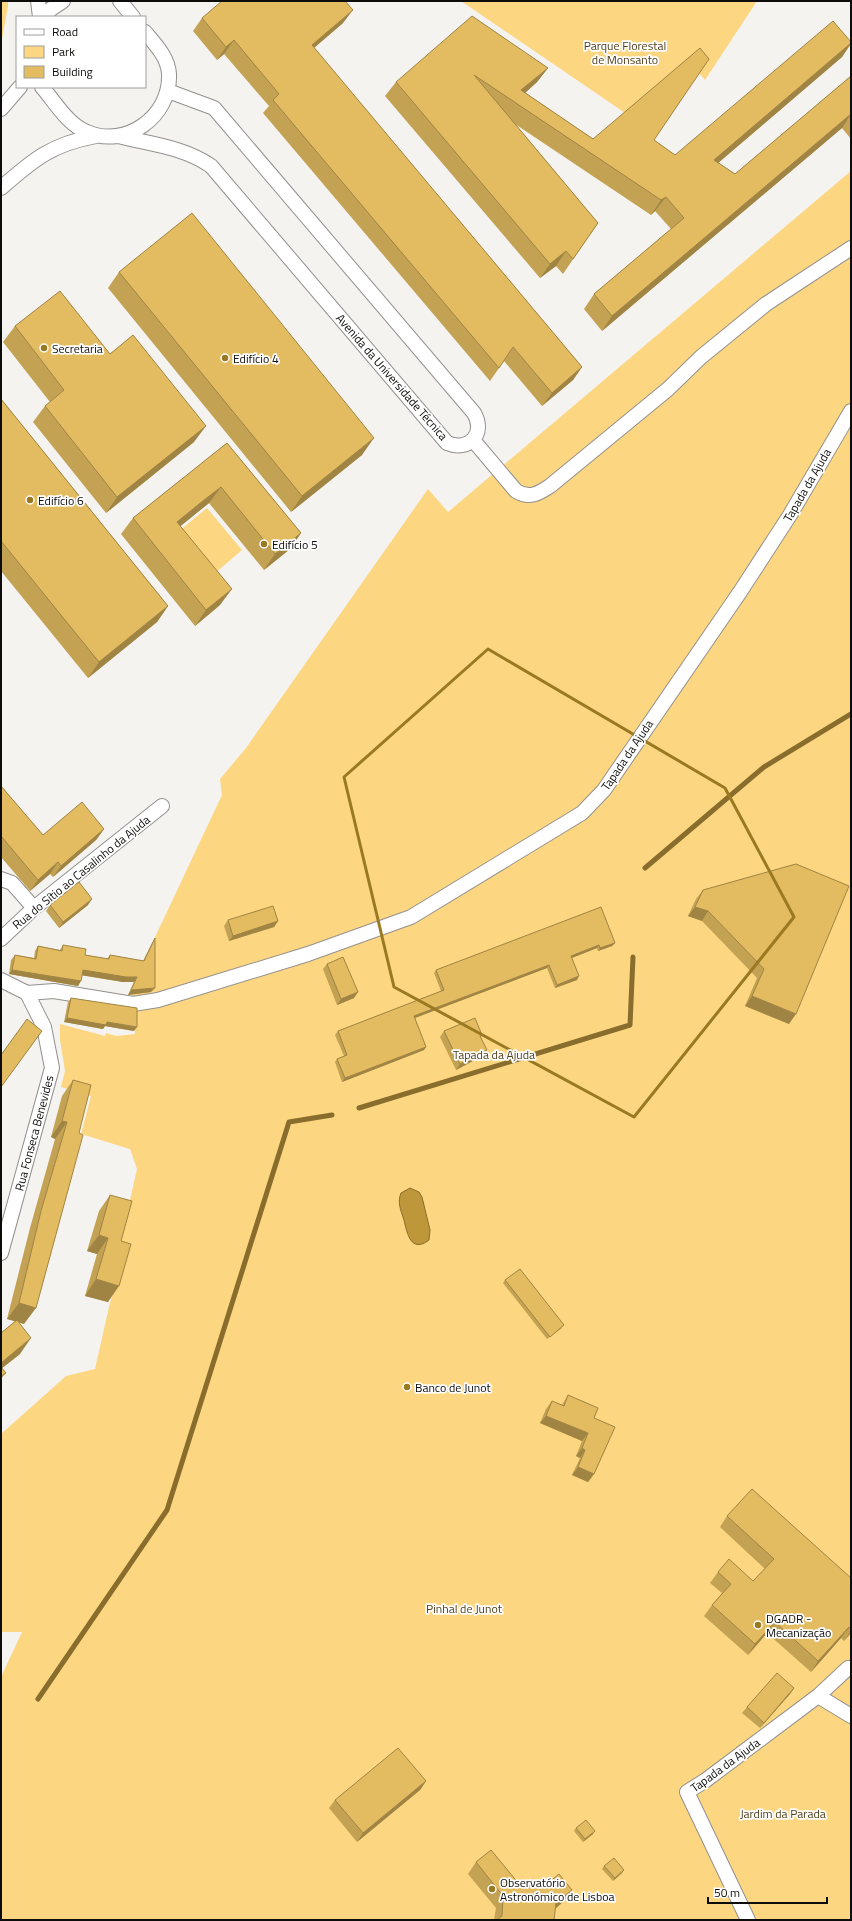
<svg xmlns="http://www.w3.org/2000/svg" width="852" height="1921" font-family="'Titillium Web',sans-serif">
  <style>
    .green { fill: #fcd680 }
    .water { fill: #bd973a; stroke: #886d2c }
    .lines { fill: none; stroke-linecap: round; stroke-linejoin: round }
    .stream { stroke: #886d2c; stroke-width: 5 }
    .minor-casing { stroke: #93918e; stroke-width: 16 }
    .minor { stroke: #fff; stroke-width: 14 }
    .wall { fill: #c3a253 }
    .shaded-wall { fill: #9f8444 }
    .building { fill: #e3bc61; stroke: #9f8444 }
    .marked { fill: none; stroke: #9a7923; stroke-width: 3; stroke-linejoin: round }
    .poi-dot { fill: #9a7923; stroke: #fff; stroke-width: 1.5 }
    .labels { text-anchor: middle; dominant-baseline: central; stroke-width: 3.5; stroke-linejoin: round; paint-order: stroke }
    .park-label { font-size: 12px; fill: #4f3f19; stroke: #fff }
    .poi-label { font-size: 12px; fill: #0c0c0a; stroke: #fff; text-anchor: start }
    .street-label { font-size: 12px; fill: #0c0c0a; stroke: #fff }
  </style>
  <rect width="100%" height="100%" fill="#f5f3ef"/>
  <path class="green" d="M1,1H8V6L1,44Z
    M461,1H757L705,80L690,63L628,115Z
    M851,171V1920H1V1677L22,1632H1V1434L66,1376L95,1369L109,1307L123,1255L118,1253L137,1169L130,1149L81,1134L91,1096L61,1087L65,1071L60,1040V1024L105,1036L106,1033L116,1036L135,1034L132,986L222,795L220,779L246,748L428,489L448,512Z
    M207,508L242,550L214,574L179,531Z"/>
  <path class="water" d="M410,1188L419,1192L422,1197L430,1230L429,1240C411,1254 407,1233 404,1220C401,1211 397,1202 401,1193Z"/>
  <g class="lines">
    <path class="stream" d="M645,868L764,767L851,714
      M359,1108L630,1025L633,957
      M38,1699L167,1510L289,1122L332,1115"/>
    <g class="minor-casing">
      <path id="minor" d="M38,1L40,17
        M120,1L133,17
        M43,17L51,9L63,1
        M42,87C55,102 68,125 87,132C126,149 171,116 169,74C168,57 155,44 145,32
        M1,109L20,87
        M118,136C150,144 184,147 211,166L447,443C469,452 486,434 474,413L214,108L168,91
        M1,188C34,159 52,144 96,136
        M473,440L516,491C529,499 538,494 550,486L668,389L701,357L766,304L851,248
        M1,879L12,883L34,908
        M1,939L34,908L162,806
        M1,980L27,993L54,991L133,1004L158,1000L308,954L411,917L582,813L604,790L740,592L790,515L851,411
        M1,1253L52,1068L44,1027L27,993
        M818,1696L851,1716
        M748,1920L687,1792L706,1780L818,1696L848,1668H851"/>
    </g>
    <use href="#minor" class="minor"/>
  </g>
  <path class="wall" d="M202,18L343,23L314,48L582,367L573,380L542,406L504,361L490,381L263,113L269,106L224,54L217,60L193,31Z
    M851,42V44L842,57L718,163L735,174L851,76V139L842,128L602,331L584,309L594,294L671,229L655,211L651,215L515,124L598,223L563,274L556,266L540,278L385,96L396,82L548,68L537,82L525,93L593,139L654,140L675,155Z
    M119,272L362,455L291,512L108,288Z
    M15,326L110,354L194,442L106,513L33,422L45,406L50,402L3,342Z
    M1,399L168,606L157,622L88,678L1,571Z
    M227,443L301,533L290,549L264,570L209,503L180,526L220,605L195,626L121,534L133,518Z
    M1,786L43,835L104,829L96,840L53,877L50,874L30,891L1,857Z
    M796,864L789,1024L745,1006L757,978L702,921L688,916L696,899L703,890Z
    M50,905H88L59,928L46,911Z
    M228,920L278,921L274,927L229,941L224,926Z
    M155,938L151,992L128,995L134,982H123L82,975L78,986L9,974L11,960L15,955L34,958L35,951L38,946L60,950L63,945L85,955L107,959L110,955L143,961L152,943Z
    M615,943L612,946L598,951L597,948L572,958L577,980L555,988L547,968L415,1018L426,1047L424,1050L342,1082L335,1062L337,1059L344,1056L335,1035L338,1031L441,991L434,973L436,970Z
    M327,964L354,998L337,1005L323,969Z
    M71,998L134,1031L105,1026L103,1029L64,1022L68,1002Z
    M444,1031L482,1035L480,1038L482,1056L456,1070L440,1037Z
    M73,1080L91,1085L24,1324L18,1322L20,1354L2,1368L6,1373L1,1379V1333L15,1321L7,1319L30,1228L55,1139L51,1137L62,1096Z
    M110,1195L121,1241L108,1302L85,1296L97,1254L87,1251L99,1211Z
    M505,1280L562,1328L547,1339L503,1283Z
    M568,1395L594,1418V1474L588,1482L572,1475L580,1458L576,1456L582,1441L540,1423L546,1409L552,1401L562,1405Z
    M727,1516L851,1578V1636L850,1634L844,1641L841,1638L811,1672L767,1633L748,1655L704,1616L712,1605L722,1593L710,1583L718,1572L753,1581L765,1569L720,1527Z
    M794,1688L790,1694L760,1728L742,1713L747,1707Z
    M426,1781L420,1790L357,1842L329,1808L335,1800Z
    M576,1828L593,1834L583,1842L574,1831Z
    M476,1862L519,1884L542,1888L572,1890L564,1901L555,1909L554,1920H494L496,1908L468,1874Z
    M604,1866L622,1873L613,1881L602,1869Z"/>
  <path class="shaded-wall" d="M353,10L343,23L302,58L312,45Z
    M234,40L224,54L217,60L226,47Z
    M851,43L842,57L704,175L714,160Z
    M548,68L537,82L515,102L521,90Z
    M851,114L842,128L602,331L612,316Z
    M666,197L655,211L651,215L661,200Z
    M566,251L556,266L540,278L550,264Z
    M582,367L573,380L542,406L552,393Z
    M206,426L194,442L106,513L117,497Z
    M374,438L362,455L291,512L302,496Z
    M221,487L209,503L166,538L177,522Z
    M301,533L290,549L264,570L275,554Z
    M232,589L220,605L195,626L206,610Z
    M168,606L157,622L88,678L99,662Z
    M104,829L96,840L53,877L61,866Z
    M58,862L50,874L30,891L38,880Z
    M92,899L88,905L59,928L63,922Z
    M695,907L708,911L702,921L688,916Z
    M278,921L274,927L229,941L233,936Z
    M615,943L612,946L598,951L600,948Z
    M599,945L597,948L569,959L571,956Z
    M549,965L547,968L412,1019L414,1016Z
    M12,970L81,981L78,986L9,974Z
    M83,970L137,977L134,982H123L80,975Z
    M579,976L577,980L555,988L557,985Z
    M155,988L151,992L128,995L131,990Z
    M358,992L354,998L337,1005L341,999Z
    M752,996L796,1014L789,1024L745,1006Z
    M67,1018L107,1022L137,1027L134,1031L105,1026L103,1029L64,1022Z
    M426,1047L424,1050L342,1082L345,1078Z
    M487,1050L482,1056L456,1070L460,1064Z
    M62,1121L67,1122L55,1139L51,1137Z
    M99,1235L108,1238L97,1254L87,1251Z
    M96,1279L119,1286L108,1302L85,1296Z
    M19,1303L36,1308L24,1324L7,1319Z
    M31,1338L20,1354L1,1369V1363Z
    M546,1416L588,1433L582,1441L540,1423Z
    M582,1448L585,1450L580,1458L576,1456Z
    M578,1467L594,1474L588,1482L572,1475Z
    M775,1622L767,1633L748,1655L755,1644Z
    M849,1627L841,1638L811,1672L818,1661Z
    M851,1631V1633L844,1641Z
    M794,1688L790,1694L760,1728L764,1723Z
    M426,1781L420,1790L357,1842L363,1833Z
    M595,1831L593,1834L583,1842L585,1839Z
    M624,1870L622,1873L613,1881L615,1878Z
    M572,1890L564,1901L548,1915L556,1903Z"/>
  <path class="building" d="M222,1H345L353,10L312,45L582,367L552,393L513,347L499,368L273,100L279,94L234,40L226,47L202,18Z
    M472,16L548,68L521,90L593,139L700,48L709,59L654,140L675,155L833,21L851,42V43L714,160L735,174L851,76V114L612,316L594,294L684,218L666,197L661,200L474,75L598,223L573,259L566,251L550,264L396,82Z
    M192,213L374,438L302,496L119,272Z
    M60,291L110,354L133,335L206,426L117,497L45,406L64,390L15,326Z
    M1,399L168,606L99,662L1,541Z
    M227,443L301,533L275,554L221,487L204,500L177,522L232,589L206,610L133,518Z
    M1,786L43,835L82,802L104,829L61,866L58,862L38,880L1,836Z
    M796,864L849,886L796,1014L752,996L764,969L708,911L695,907L703,890Z
    M79,882L92,899L63,922L50,905Z
    M273,906L278,921L233,936L228,920Z
    M601,907L615,943L600,948L599,945L571,956L579,976L557,985L549,965L414,1016L426,1047L345,1078L337,1059L347,1055L338,1031L444,990L436,970Z
    M155,938V988L131,990L137,977H126L83,970L81,981L12,970L15,955L36,959L38,946L62,951L63,945L86,949L85,955L109,959L110,955L144,961Z
    M343,957L358,992L341,999L327,964Z
    M71,998L137,1008V1027L107,1022L106,1025L67,1018Z
    M475,1018L482,1035L480,1036L487,1050L460,1064L444,1031Z
    M27,1019L42,1031L1,1087V1055Z
    M73,1080L91,1085L79,1133L83,1135L36,1308L19,1303L41,1211L67,1122L62,1121Z
    M110,1195L132,1201L121,1241L131,1244L119,1286L96,1279L108,1238L99,1235Z
    M520,1269L564,1325L550,1337L505,1280Z
    M17,1320L31,1338L1,1363V1333Z
    M1,1367L6,1373L1,1376Z
    M568,1395L598,1408L594,1418L615,1427L594,1474L578,1467L585,1450L582,1448L588,1433L546,1416L552,1401L564,1406Z
    M752,1489L851,1578V1629L849,1627L818,1661L775,1622L755,1644L712,1605L731,1584L718,1572L729,1559L753,1581L774,1559L727,1516Z
    M777,1673L794,1688L764,1723L747,1707Z
    M398,1748L426,1781L363,1833L335,1800Z
    M586,1820L595,1831L585,1839L576,1828Z
    M491,1850L519,1884L542,1888L559,1874L572,1890L556,1903L554,1920H497L502,1916L503,1896L476,1862Z
    M614,1858L624,1870L615,1878L604,1866Z"/>
  <path class="marked" d="M488,649L725,788L794,917L634,1117L394,987L344,777Z"/>
  <g class="poi-dot">
    <circle cx="44" cy="348" r="4"/>
    <circle cx="225" cy="358" r="4"/>
    <circle cx="30" cy="500" r="4"/>
    <circle cx="264" cy="544" r="4"/>
    <circle cx="407" cy="1387" r="4"/>
    <circle cx="758" cy="1625" r="4"/>
    <circle cx="492" cy="1889" r="4"/>
  </g>
  <g class="labels">
    <g class="park-label">
      <text x="625" y="45">Parque Florestal<tspan x="625" dy="14">de Monsanto</tspan></text>
      <text x="494" y="1054">Tapada da Ajuda</text>
      <text x="464" y="1608">Pinhal de Junot</text>
      <text x="783" y="1813">Jardim da Parada</text>
    </g>
    <g class="poi-label">
      <text x="52" y="348">Secretaria</text>
      <text x="233" y="358">Edifício 4</text>
      <text x="38" y="500">Edifício 6</text>
      <text x="272" y="544">Edifício 5</text>
      <text x="415" y="1387">Banco de Junot</text>
      <text x="766" y="1618">DGADR -<tspan x="766" dy="14">Mecanização</tspan></text>
      <text x="500" y="1882">Observatório<tspan x="500" dy="14">Astronómico de Lisboa</tspan></text>
    </g>
    <g class="street-label">
      <text transform="translate(392 377) rotate(49)">Avenida da Universidade Técnica</text>
      <text transform="translate(807 485) rotate(-60)">Tapada da Ajuda</text>
      <text transform="translate(627 755) rotate(-56)">Tapada da Ajuda</text>
      <text transform="translate(81 872) rotate(-39)">Rua do Sítio ao Casalinho da Ajuda</text>
      <text transform="translate(34 1133) rotate(-75)">Rua Fonseca Benevides</text>
      <text transform="translate(725 1765) rotate(-36)">Tapada da Ajuda</text>
    </g>
  </g>
  <rect width="852" height="1921" fill="none" stroke="#0c0c0a" stroke-width="4"/>
  <rect x="16" y="16" width="130" height="72" fill="#ffffff" stroke="#9e9e9d"/>
  <rect x="24" y="29" width="20" height="6" fill="#ffffff" stroke="#9e9e9d"/>
  <text x="52" y="36" font-size="12" fill="#0c0c0a">Road</text>
  <rect x="24" y="46" width="20" height="12" fill="#fcd680" stroke="#9e9e9d"/>
  <text x="52" y="56" font-size="12" fill="#0c0c0a">Park</text>
  <rect x="24" y="66" width="20" height="12" fill="#e3bc61" stroke="#9e9e9d"/>
  <text x="52" y="76" font-size="12" fill="#0c0c0a">Building</text>
  <path d="M708 1897v6h119v-6" fill="none" stroke="#0c0c0a" stroke-width="2"/>
  <text x="714" y="1897" font-size="12" fill="#0c0c0a" stroke="#ffffff" stroke-width="3" paint-order="stroke">50 m</text>
</svg>
